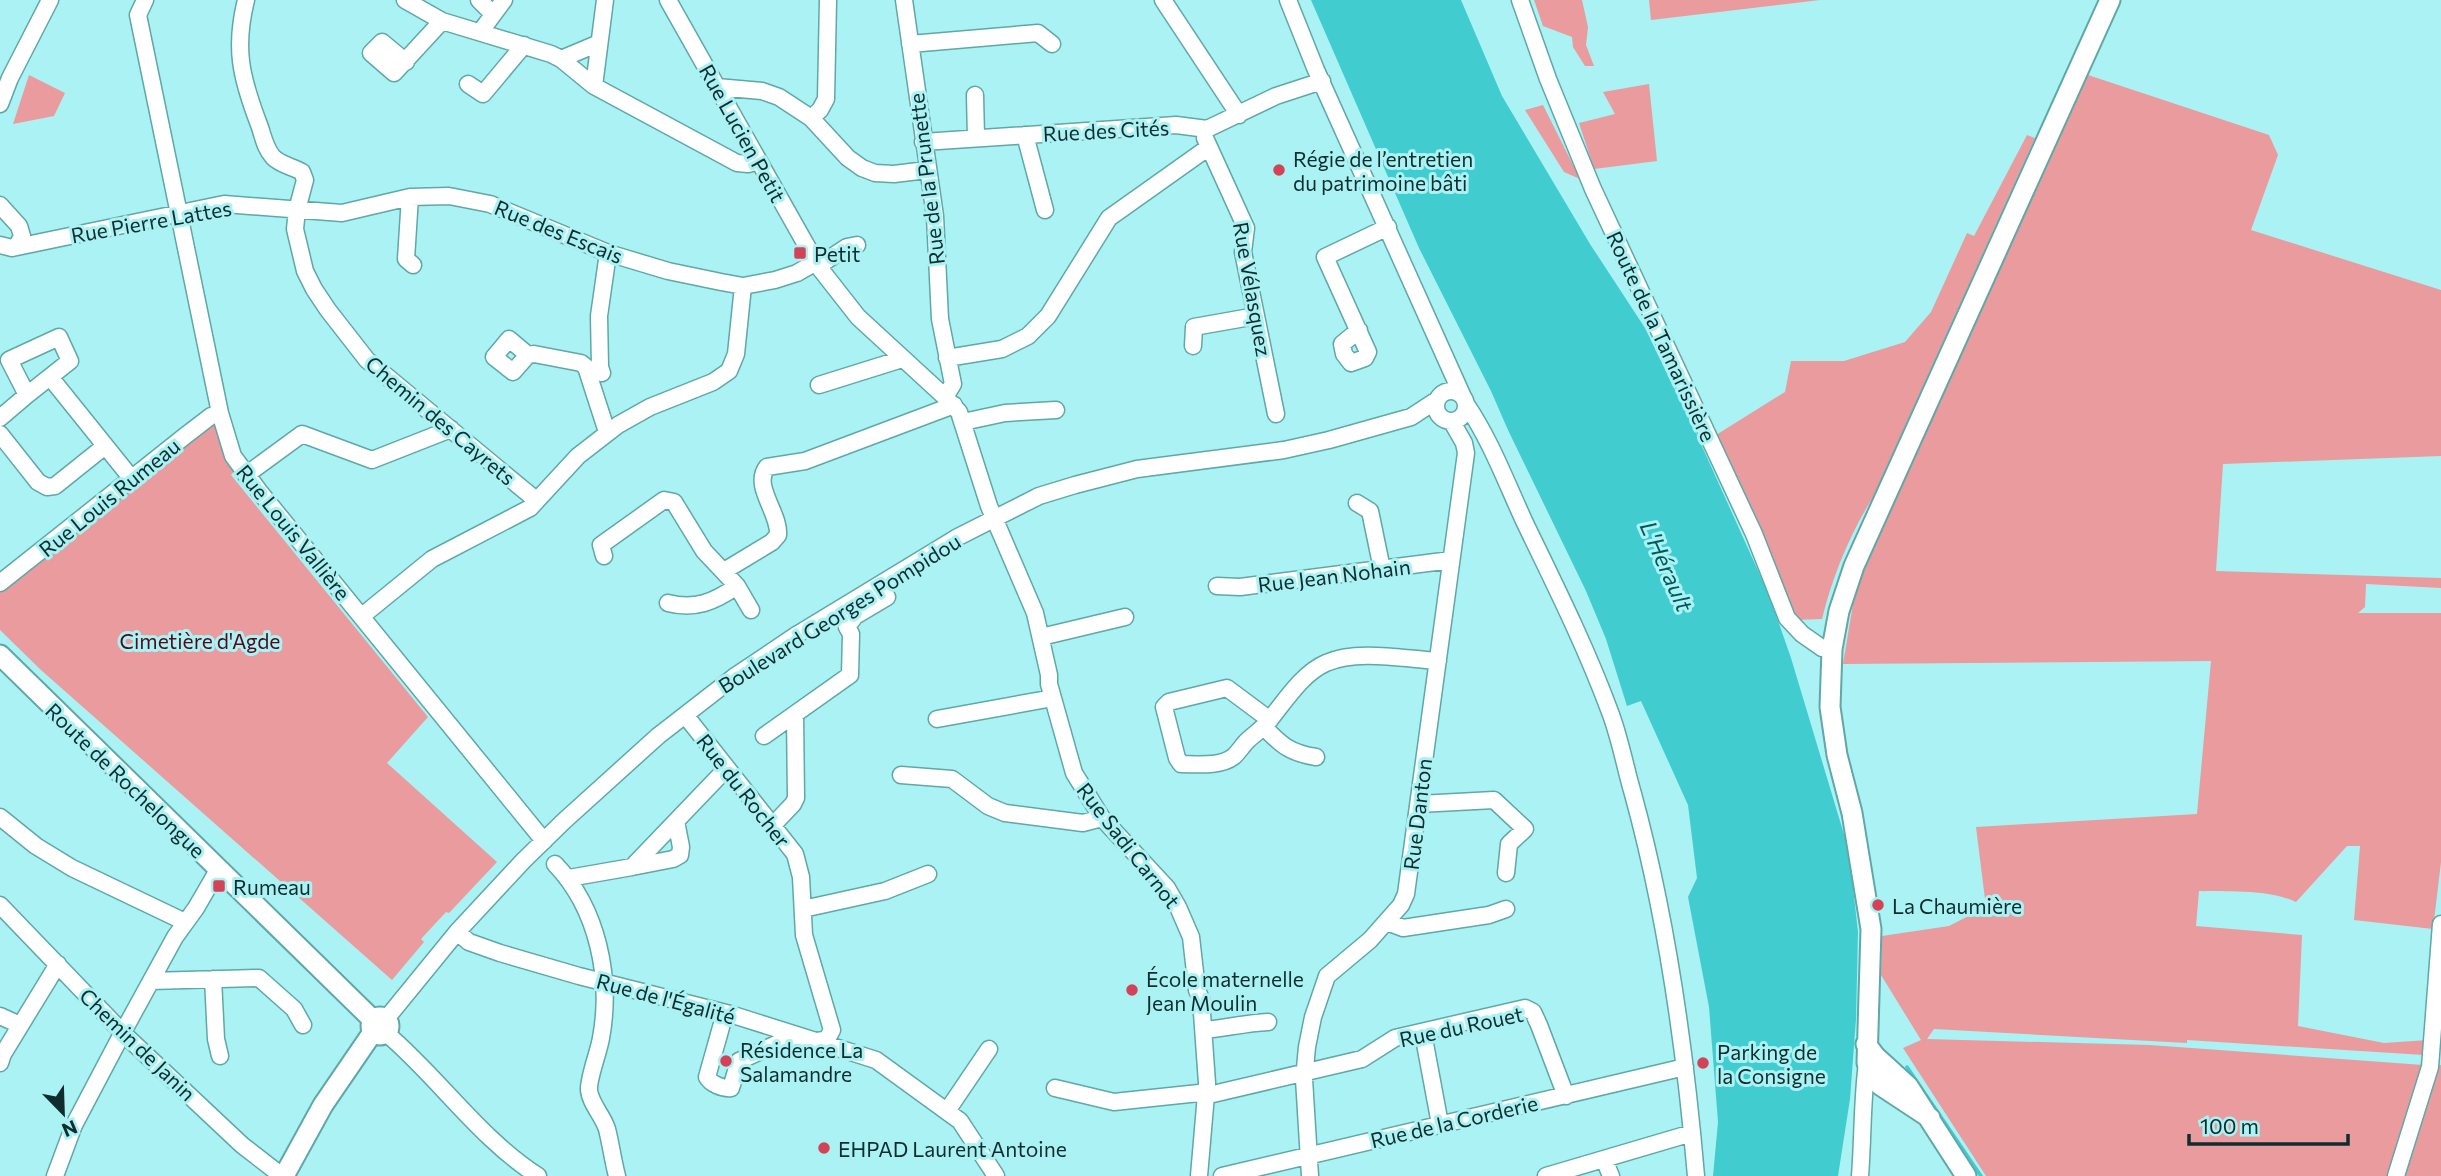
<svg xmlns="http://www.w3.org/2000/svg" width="2441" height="1176" font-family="Commissioner,sans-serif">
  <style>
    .green { fill: #e99b9e }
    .water { fill: #41cccf }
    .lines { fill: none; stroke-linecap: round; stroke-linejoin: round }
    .stream { stroke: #41cccf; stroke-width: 3.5 }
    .minor-casing { stroke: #60a7a8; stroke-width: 19 }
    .major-casing { stroke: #60a7a8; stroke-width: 23 }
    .minor { stroke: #fff; stroke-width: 16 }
    .major { stroke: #fff; stroke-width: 19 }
    .poi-dot { fill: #d34256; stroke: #aaf2f3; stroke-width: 2.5 }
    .labels { text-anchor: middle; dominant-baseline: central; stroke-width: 6; stroke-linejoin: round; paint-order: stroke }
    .street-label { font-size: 21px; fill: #0f2d2e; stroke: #aaf2f3 }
    .poi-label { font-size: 21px; fill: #0f2d2e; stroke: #aaf2f3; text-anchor: start }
    .park-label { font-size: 21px; fill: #540818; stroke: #aaf2f3 }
    .water-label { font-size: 23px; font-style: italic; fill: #025759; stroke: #aaf2f3 }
  </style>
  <rect width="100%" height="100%" fill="#aaf2f3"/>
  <path class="green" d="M1534,0H1582L1588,27L1586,45L1594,66H1585L1573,47L1572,37L1543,26Z
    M1649,0H1820L1651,20Z
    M2085,74L2269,135L2278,155L2251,230L2441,290V456L2223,464L2216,571L2441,578V588L2366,584L2365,607L2358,613H2441V862L2433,929L2354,920L2360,846H2347L2296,902C2268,889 2231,892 2199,891L2196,926L2302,935L2298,1026L2384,1043L2428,1040L2424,1055L2187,1040V1043L1934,1029L1927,1039L2150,1045L2423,1065L2389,1176H1986L1903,1048L1921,1040L1881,975L1882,936L1949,926L1986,907L1976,827L2197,814L2211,661L1843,664L1857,580Z
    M29,75L65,93L54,116L13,124Z
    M1649,84L1657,161L1594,169L1579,123L1615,114L1603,92Z
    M1543,105L1580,179L1564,172L1525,110Z
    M2027,135L2035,138L1873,497C1849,536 1833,575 1822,619L1794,620L1788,599L1716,435L1785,392L1791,361H1844L1905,342L1931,312L1967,233L1974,236Z
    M210,422L218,427L235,470L231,475L428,717L387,763L497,862L449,913L446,912L421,939L424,942L392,980L41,670L0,630V592Z
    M2437,1065H2441V1176H2403Z"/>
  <path class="water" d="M1311,0H1461L1502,96L1590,244L1645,328L1696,433L1769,595L1791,658L1849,851L1858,932L1856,1019L1850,1099L1838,1176H1713L1718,1122L1709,1007L1688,897L1697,878L1688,805L1641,701L1627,706L1606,639L1586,591L1508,430L1491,391L1419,248Z"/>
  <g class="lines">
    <path class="stream" d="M1907,1067L1981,1176"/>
    <g class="minor-casing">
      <path id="minor" d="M145,0L138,15L220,413L233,456L259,491L544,841
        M246,0C234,48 241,77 258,122C263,134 264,147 273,157C279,164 293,167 302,172L305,180L297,210L295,229L305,271L314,289L328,310L367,360L536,500
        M405,0L442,21L551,54L561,59L594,86L737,163L748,164L759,161
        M479,0L493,14
        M668,0L818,266L858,317L945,397L959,412L989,506L1035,613L1049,675V684L1074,773L1102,818L1167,888L1178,907L1191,937L1197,990L1201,999L1207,1083L1199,1176
        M904,0L935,216L940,319L953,384L945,397
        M1163,0L1239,115
        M1288,0L1316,70L1463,397
        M1520,0L1548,79L1593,189L1754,534L1787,618L1802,634L1822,648L1832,649
        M481,31L504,0
        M910,44L1038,33L1052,44
        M561,59L599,43
        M406,62L382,42L371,53L394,73L442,21
        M468,84L483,94L524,45
        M594,86L605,0
        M717,87L762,91L779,97L811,118L848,158L862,168L875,173L894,174L927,170
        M975,95L976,138
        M0,104L10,78L50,0
        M811,118L820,110L826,99L828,0
        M1025,135L1045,210
        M1205,138L1246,228L1243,252L1276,414
        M923,142L1176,125L1207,129L1276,96L1322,81
        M410,197L406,259L413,265
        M0,205L19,226L22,236L17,246L12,248L0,245
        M12,248L224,204L342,213L410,197L449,196L490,204L608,253L668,271L721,282L743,286L775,280L797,273L816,262
        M818,266L847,247L857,245
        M1359,330L1342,344L1344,354L1351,363L1365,358L1368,352L1325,257L1388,227
        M1193,346L1194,327L1256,316
        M528,355L513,372L494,357L509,339L528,355L534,354L581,363L586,367L607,432
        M947,358L1002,349L1028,336L1048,316L1109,218L1209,147
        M602,373L600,367L599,316L608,253
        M50,377L132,479
        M819,385L902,359
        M1436 406a15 15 0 1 1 30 0a15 15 0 1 1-30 0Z
        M1466,404C1491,441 1506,482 1525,523C1555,585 1586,647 1610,712C1620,738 1625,767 1633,794C1667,918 1685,1047 1696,1176
        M0,418L27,395L9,360L59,337L70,361L27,395
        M963,422L1005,413L1056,410
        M0,434L38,482L47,487L55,486L105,446
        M246,475L302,434L372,460L451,429
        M1357,503L1370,511L1382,569
        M604,556L601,545L664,500L674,502L704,551L737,586L751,610
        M724,571L772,542L778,535C780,513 752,486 767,467L805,461L954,405
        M0,583L185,436L211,416L220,413
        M1217,586L1240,587L1451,560
        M668,603C695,610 714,602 737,586
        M362,616L432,559L530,508L578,456L618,425L650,407L713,382L729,371L736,354L743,286
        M1041,637L1125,617
        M685,715L795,854L801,877L804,935L832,1030L827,1039L817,1041
        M937,719L1053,698
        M1270,720L1227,688L1169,702L1164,707L1177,758L1181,764C1196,764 1220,767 1233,757C1238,753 1242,746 1247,741C1253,735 1261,730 1267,723C1284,703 1301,674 1326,663C1356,649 1405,659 1438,661
        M1264,727C1281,745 1290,753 1316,757
        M764,736L850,675L851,634L847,627L855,616L887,597
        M901,775L952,779L988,806L1005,813L1083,823L1102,818
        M1419,804L1494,800L1525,829L1509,844L1506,873
        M0,817L36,846L72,868L185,922
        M773,825L793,804L796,798L795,714
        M555,864C598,909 612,978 601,1038C599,1051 588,1079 589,1090C590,1103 603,1116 607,1129C611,1145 613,1161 617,1176
        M632,867L673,859L680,855L681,847L676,821
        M569,878L632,867L727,768
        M0,905L126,1036L242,1145L282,1176
        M803,909L885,891L928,874
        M1387,922L1403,928L1489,915L1506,909
        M457,932L469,942L500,953L579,976L730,1014L876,1060L960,1121L996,1176
        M213,979L216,1039L220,1056
        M151,981L259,978L294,1009L303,1025
        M725,1013L707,1077C711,1084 723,1089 731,1088L739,1061L796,1035
        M0,1016L20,1025
        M386,1019L457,932L523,861L564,821L658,736L734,677L798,634L956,538L1039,496L1075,485L1137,469L1284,450L1329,440L1411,417L1437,400
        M1205,1030C1226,1028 1246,1023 1268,1022
        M386,1033C439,1078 479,1138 538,1176
        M1423,1033L1440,1124
        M0,1063L3,1054L58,964
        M1055,1088L1114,1102L1199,1093L1213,1094L1362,1059L1395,1038L1525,1008L1533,1012L1539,1025L1566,1096
        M947,1111L989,1049
        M1604,1159L1611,1176
        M55,1176L74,1125L123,1032L175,937L196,908L218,870
        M1222,1176L1685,1067
        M1310,1176L1304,1079L1307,1047L1313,1017L1327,976L1370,940L1401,905L1406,894L1466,453L1464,443L1452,422
        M1546,1176L1692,1133
        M1860,1176C1863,1138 1862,1100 1867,1063
        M2396,1176L2430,1067L2441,924"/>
    </g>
    <g class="major-casing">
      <path id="major" d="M0,655L373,1020
        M371 1026a9 9 0 1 1 18 0a9 9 0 1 1-18 0Z
        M1866,1044L1875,1056L1908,1086L1966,1176
        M1930,1118L1880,1085L1867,1063L1871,929L1852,813L1837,755L1830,707L1832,649L1839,611L1854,566L2110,0
        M284,1176L323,1105L373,1032"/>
    </g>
    <use href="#minor" class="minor"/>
    <use href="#major" class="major"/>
  </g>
  <g class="poi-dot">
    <circle cx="1279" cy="170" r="7"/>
    <rect x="793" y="246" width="14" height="14" rx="3.5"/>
    <rect x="212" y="879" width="14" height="14" rx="3.5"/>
    <circle cx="1878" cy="905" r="7"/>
    <circle cx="1132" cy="990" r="7"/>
    <circle cx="726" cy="1061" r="7"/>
    <circle cx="1703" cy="1063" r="7"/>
    <circle cx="824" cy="1148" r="7"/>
  </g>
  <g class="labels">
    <g class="street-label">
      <text transform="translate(1106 130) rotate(-3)">Rue des Cités</text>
      <text transform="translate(743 133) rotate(61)">Rue Lucien Petit</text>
      <text transform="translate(926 179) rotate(-97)">Rue de la Prunette</text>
      <text transform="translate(151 221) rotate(-10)">Rue Pierre Lattes</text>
      <text transform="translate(559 231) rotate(22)">Rue des Escais</text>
      <text transform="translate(1253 289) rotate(80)">Rue Vélasquez</text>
      <text transform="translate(1662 336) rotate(65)">Route de la Tamarissière</text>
      <text transform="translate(441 420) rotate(40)">Chemin des Cayrets</text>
      <text transform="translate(109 497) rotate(-39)">Rue Louis Rumeau</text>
      <text transform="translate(294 532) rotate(51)">Rue Louis Vallière</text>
      <text transform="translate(1334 575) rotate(-7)">Rue Jean Nohain</text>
      <text transform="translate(839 613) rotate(-32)">Boulevard Georges Pompidou</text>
      <text transform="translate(126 780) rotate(44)">Route de Rochelongue</text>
      <text transform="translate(744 790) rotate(52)">Rue du Rocher</text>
      <text transform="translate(1417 814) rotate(-83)">Rue Danton</text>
      <text transform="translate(1129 845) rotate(52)">Rue Sadi Carnot</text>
      <text transform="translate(666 998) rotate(15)">Rue de l'Égalité</text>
      <text transform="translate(1461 1026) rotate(-12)">Rue du Rouet</text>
      <text transform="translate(138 1044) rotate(44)">Chemin de Janin</text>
      <text transform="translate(1454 1121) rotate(-13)">Rue de la Corderie</text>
    </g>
    <g class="poi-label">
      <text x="1293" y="158">Régie de l’entretien<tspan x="1293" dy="24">du patrimoine bâti</tspan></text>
      <text x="814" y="253">Petit</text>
      <text x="233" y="886">Rumeau</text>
      <text x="1892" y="905">La Chaumière</text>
      <text x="1146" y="978">École maternelle<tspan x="1146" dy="24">Jean Moulin</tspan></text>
      <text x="740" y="1049">Résidence La<tspan x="740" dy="24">Salamandre</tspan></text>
      <text x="1717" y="1051">Parking de<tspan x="1717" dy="24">la Consigne</tspan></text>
      <text x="838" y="1148">EHPAD Laurent Antoine</text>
    </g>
    <g class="park-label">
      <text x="200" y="640">Cimetière d'Agde</text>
    </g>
    <g class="water-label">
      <text transform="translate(1667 566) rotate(66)">L'Hérault</text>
    </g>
  </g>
  <g transform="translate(63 1113) rotate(157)" stroke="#aaf2f3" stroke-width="5" paint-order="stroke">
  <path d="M0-5L12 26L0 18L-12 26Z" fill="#0f2d2e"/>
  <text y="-10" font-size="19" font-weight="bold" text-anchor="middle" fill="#0f2d2e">N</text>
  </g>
  <path d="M2189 1134v10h159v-10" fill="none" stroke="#0f2d2e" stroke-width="3.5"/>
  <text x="2200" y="1134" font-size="21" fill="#0f2d2e" stroke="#aaf2f3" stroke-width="5" paint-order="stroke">100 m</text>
</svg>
